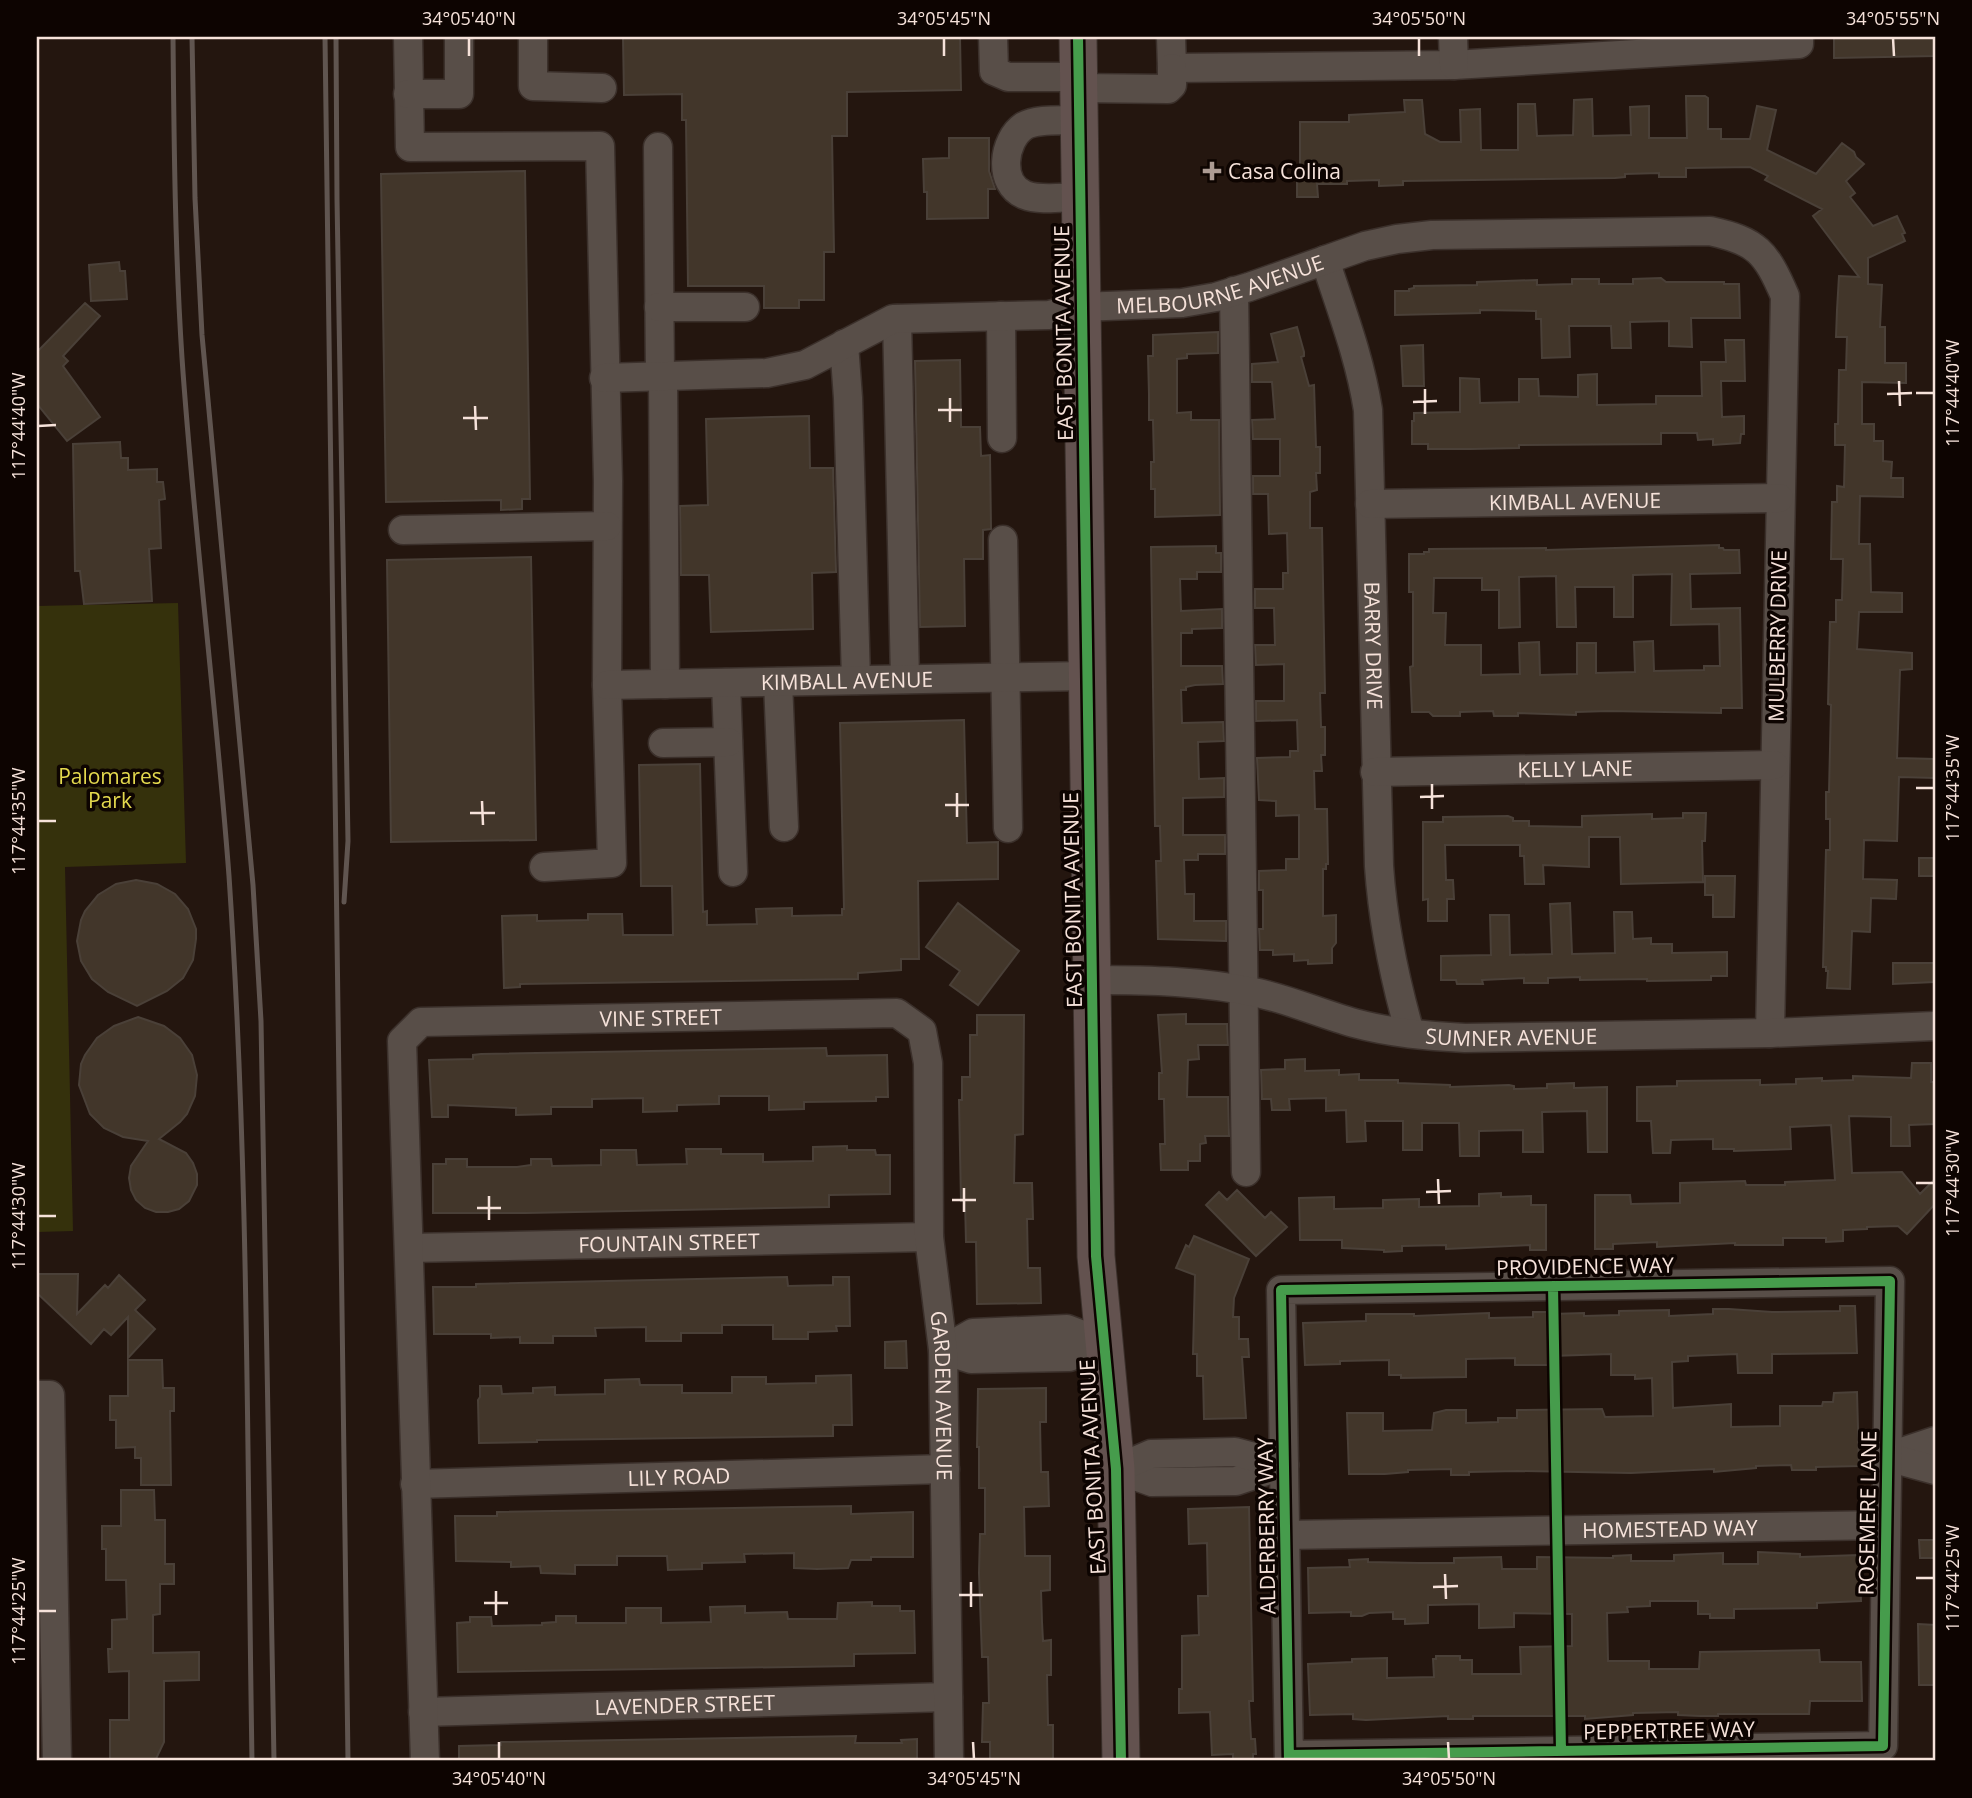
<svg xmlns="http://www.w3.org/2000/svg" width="1972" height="1798" font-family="'Open Sans',sans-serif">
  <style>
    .green { fill: #35310c }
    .building { fill: #42362a; stroke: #4a4038; stroke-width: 2; fill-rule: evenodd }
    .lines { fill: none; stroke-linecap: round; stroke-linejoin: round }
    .minor-casing { stroke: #3b302b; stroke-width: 31 }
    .major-casing { stroke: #3b302b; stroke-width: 39 }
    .minor { stroke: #584e48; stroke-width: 28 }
    .major { stroke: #63524f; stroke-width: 37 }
    .rail { stroke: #605550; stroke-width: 5 }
    .cycleway-casing { stroke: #0d0401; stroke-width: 15 }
    .cycleway { stroke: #469c4c; stroke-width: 10 }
    .ticks { fill: none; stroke: #f6e2da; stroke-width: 2.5 }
    .poi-dot { fill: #ac9b93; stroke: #0d0401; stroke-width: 2.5 }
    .labels { text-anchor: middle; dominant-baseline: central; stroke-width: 7; stroke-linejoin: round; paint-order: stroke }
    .poi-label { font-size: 21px; fill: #f6e2da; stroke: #0d0401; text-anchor: start }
    .street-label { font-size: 21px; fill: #f6e2da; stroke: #0d0401 }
    .park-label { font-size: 21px; fill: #e4d94e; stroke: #0d0401 }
    .neatline { fill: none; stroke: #f6e2da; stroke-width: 2.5 }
    .ticks-label { font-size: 18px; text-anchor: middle; fill: #f6e2da }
  </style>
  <rect width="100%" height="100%" fill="#24160f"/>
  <path class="green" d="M178,603L186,863L65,867L73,1231L37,1232V606Z"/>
  <path class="building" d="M623,37H960L961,90L847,92V136H832L834,252H824V300H799V308H764V286H688L686,120H682V94L624,95Z
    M1834,37H1935V56L1834,58Z
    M1686,96H1705L1708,98V129H1721V139H1750L1757,106L1776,110L1767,150L1816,174L1842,143L1854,152L1856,157L1864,164L1846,181L1855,193L1850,197L1873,226L1897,216L1905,233L1902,234L1905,241L1868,258V284L1882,285L1880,327H1885V363H1906V383L1862,382V424H1874V441H1883V461L1892,462L1891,478H1903V497L1860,496L1859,544H1870L1871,592L1902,593V612H1859L1857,649L1912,653V669L1900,670L1897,758L1935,759V778L1899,777L1897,841L1864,840L1863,879L1897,880L1896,899L1871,898L1870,932L1852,931L1850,989L1827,988L1828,971H1826V967H1823L1826,850H1830V819H1826V792H1829L1831,705L1828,704L1830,622H1836V600H1842L1843,559H1831L1832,502H1837V486L1844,487L1845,445H1835V424H1838L1839,370H1846L1847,337H1836L1837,310L1839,276L1859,277L1813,216L1822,209L1765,180L1768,176L1750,167L1686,168V177H1659V173L1625,174V177L1615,178L1403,181V185L1379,186V180L1347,181V184H1317L1318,197H1297V172L1300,170V122H1349V115L1405,112L1404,100H1422L1425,134L1440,142H1461L1460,110L1480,109L1481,150H1518V104H1535L1537,136L1573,135L1574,100L1592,99L1593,136L1631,135L1630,107L1649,106V138H1687Z
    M949,138H989V171L995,189H988V218L927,219V192H924L923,159L949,158Z
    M525,171L530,499H522V509L501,510V500L386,502L381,174Z
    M119,262L120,271H125L127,299L91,301L89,265Z
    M1661,278L1666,282H1724V284H1739L1740,318H1691L1692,347L1669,346V321L1630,322L1631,348H1612L1611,326H1569L1570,357L1542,358L1541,319H1536V311L1480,310V313L1395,315V291H1409V289L1414,288V286L1477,285V282L1537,280V285L1572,284V279H1599V284H1633V279Z
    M85,303L100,316L63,356L68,361L63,366L100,417L67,441L37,404V352Z
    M1297,327L1304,352V356L1301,357L1309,386L1314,385L1316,447H1320V473H1316L1317,490L1310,492V528H1322L1325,693H1320L1321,727H1325V755H1321L1322,771H1314L1315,809H1327L1328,864H1326V869H1323V916L1336,915V943L1332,948V963L1308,964V960L1294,961V954L1273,955V950H1260L1259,929H1263V890H1259V871L1286,870V859H1299V815L1276,816V801L1259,800L1257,758L1290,757V751H1298L1297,720L1256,721V701H1284V664L1256,665L1255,645H1275L1274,608H1255V589H1283V573H1288L1287,533L1269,534L1268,494H1253V476H1280V439H1253L1252,420L1275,419L1272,382H1252V364L1278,362L1271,334Z
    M1218,332V353L1187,354V358L1177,359V413L1191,412V420H1219L1220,515L1155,517V489H1151V462H1154L1153,420H1149V394L1148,356H1153V335Z
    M1725,340H1744L1745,381H1721L1722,417L1744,416V434H1741L1740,443L1713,445V439L1698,440L1697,433H1661V444L1519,445V448L1471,449H1428V444H1412V421H1414V413L1460,412V378L1479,379L1480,403L1519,402V379H1538L1539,396L1578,397V375L1597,374V405L1656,404V396H1702L1701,362H1726Z
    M1423,345L1424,386H1403L1401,346Z
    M960,360L961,427H980L981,456L990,455L991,529L983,530V559H964L965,626L920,627L915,361Z
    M809,416L810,468H833L836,572L812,573L813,629L711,632L709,575H681L680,506L708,505L706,419Z
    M120,442L121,458H128V470L157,469V482H163L165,499L159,500L161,548L149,549L152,601L84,604L80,571H75L73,444Z
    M1719,545V548H1723L1724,550H1739L1740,573L1690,574L1691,609L1740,608L1742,708H1721V713L1608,711L1576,712V715L1518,713V716H1494L1493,711L1460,712V716H1433L1429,712H1412L1410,667L1413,666V592H1409V554H1424V552H1429V549L1546,548V550ZM1672,574L1671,625L1719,624L1720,666H1704V670L1654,671L1653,641L1634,642L1635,672L1596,673V643H1577V674L1540,675L1539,642L1519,643L1520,674L1481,675V645H1445L1446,613H1433L1434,578H1482V590H1499V628L1520,627L1519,577L1556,576L1557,627H1576L1575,587H1614V617H1633V575Z
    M1216,546V553H1221V572H1197V579H1180L1181,611L1222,609V628L1192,629V633H1181V666H1222L1223,684L1195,685L1186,687V690H1181L1182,723L1223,722L1224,741L1198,742L1199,779L1224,778V797L1183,798V835H1225V854H1198V860H1184L1185,894H1194V921H1226V941L1158,939L1156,861H1161L1160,826H1155L1151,547Z
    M531,557L536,840L391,842L387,560Z
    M964,720L967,843L998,842V879L918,881L919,959H901V970L858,973V979L520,984V987L504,988L502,916L537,915V921L588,920V914H622L623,935H673L672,886H641L639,765L700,764L703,912L707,911V925L757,924L756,909L792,908V916L842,915V909H844L840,723Z
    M1683,813H1706L1705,841H1702L1703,882L1621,884L1620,837H1589V867L1543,865L1544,884H1525L1524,856H1520V845H1445L1446,880H1453L1454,899H1447V921H1428V899L1423,900V822H1443V817L1508,816L1513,818V821H1529V826L1582,827V816L1652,814V819L1683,818Z
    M1919,858H1935V876H1919Z
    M1705,876H1735L1734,917H1713V895H1705Z
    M136,880L157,884L175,894L188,909L196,929V939L193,960L183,978L167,991L137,1006L108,992L92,979L81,961L77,941L81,920L85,911L98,895L116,884Z
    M958,903L1019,951L978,1005L950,985L960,971L926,947Z
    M1570,903L1572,954L1615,953L1614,912H1632L1633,939L1651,938V944H1672V953L1727,952V976H1711V980L1647,981V979L1580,980V977L1548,978V983H1524V978L1482,980L1483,984H1457L1456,980H1441V956L1491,955L1490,915H1509L1510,955L1552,954L1550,904Z
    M1893,963H1934V982L1893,984Z
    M1186,1014V1024H1227L1228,1045H1198L1199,1059L1188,1060L1187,1097H1228L1229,1136H1205L1206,1143L1200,1144V1161H1188V1170H1161L1160,1144H1165L1164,1099H1159V1073H1162L1158,1015Z
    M977,1015H1024L1023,1134L1015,1135L1014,1183H1032L1033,1219H1027L1028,1268H1040L1041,1303L977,1304L976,1242H966L965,1201H961L959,1100H962V1077H970V1035H977Z
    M138,1017L164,1026L180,1038L192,1055L197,1075L195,1096L187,1114L180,1122L159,1139L186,1153L193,1163L197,1174V1185L189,1201L179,1209L168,1212H156L145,1208L136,1200L131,1190L129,1178L131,1166L148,1141L123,1137L104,1128L90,1114L79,1085L81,1064L85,1055L97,1038L114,1026Z
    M826,1048L827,1056L887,1055L888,1097H876V1101L804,1102V1109L769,1110V1096H719V1104L677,1105V1111L643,1112V1098L592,1099V1107H551V1114L516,1115V1108L448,1105V1117H432L429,1060L473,1059V1055L481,1054Z
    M1305,1059V1071L1339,1070V1075L1359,1074V1080H1398V1083L1450,1085V1087L1509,1085L1514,1086V1089L1547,1088V1084L1574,1083V1088L1607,1087V1152H1588L1587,1111L1542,1112L1543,1152H1523V1130L1479,1131V1156H1460L1459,1123H1422V1150H1403V1121H1365L1366,1141L1347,1142L1346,1110L1326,1111V1098L1289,1099L1290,1110H1272L1271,1099H1262L1261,1070L1285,1069V1060Z
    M1912,1063H1931V1082H1935V1124L1909,1125L1910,1146H1891V1117L1849,1116L1852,1173L1902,1172L1920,1194L1935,1179V1204L1907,1234L1898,1226L1867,1227V1229L1843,1230V1241L1826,1242V1238H1783V1245H1735V1243L1657,1247V1242L1613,1244V1249H1595V1195H1630L1631,1204L1680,1203V1183L1745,1181L1746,1185H1785V1182L1835,1180L1831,1125L1790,1127L1791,1149L1734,1151V1149H1713V1139L1671,1140L1670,1153H1653L1651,1121H1637V1087L1677,1086V1081L1760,1080V1085L1796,1084V1079L1822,1078V1081L1853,1080V1076L1911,1078Z
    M847,1146V1150H875L876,1155H890V1194L829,1195V1207L526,1213H433V1164H446V1159H467V1167H517L531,1165V1159H551L552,1166L601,1165V1150H636L637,1165L687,1164L686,1149H721V1154H763V1162L813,1161V1147Z
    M1237,1190L1265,1218L1271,1212L1287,1227L1256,1256L1206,1205L1219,1192L1227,1200Z
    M1501,1193V1197L1531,1196V1205H1546V1250H1530V1245L1446,1249V1245L1402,1246V1251L1384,1252V1250L1342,1248V1240H1300L1299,1198L1334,1197V1209L1383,1208V1200L1419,1199V1207L1479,1206V1194Z
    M1194,1236L1249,1259L1234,1298L1233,1317H1239V1339H1248L1249,1357H1242L1246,1418L1204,1419L1203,1376H1197V1354H1193L1195,1275L1176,1268L1186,1245L1189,1247Z
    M37,1274H78L77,1314L105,1285L108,1288L119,1275L145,1300L135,1310L155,1329L128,1358V1317L111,1335L104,1329L91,1344L37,1293Z
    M787,1277L788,1286L833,1285V1277H849L850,1326H836L837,1331L808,1332V1339H773V1325H722V1333H681V1341H646V1327L595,1328L596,1336H553V1343H520V1337L491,1338V1334H434L433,1287H476V1284Z
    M1840,1306H1855L1857,1353L1772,1354V1373H1738L1737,1354L1688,1356V1361L1672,1362L1673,1408L1731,1404V1427L1780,1426V1406H1822L1823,1402H1833L1834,1393L1857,1392L1859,1466L1816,1467V1470H1792L1791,1465L1756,1466V1468L1714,1472V1469L1631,1473L1518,1471L1469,1472V1475H1451V1469L1408,1470V1472L1385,1474H1349L1347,1413H1383V1431L1432,1430L1434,1413L1446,1410H1466V1423L1498,1422V1418H1517V1410L1602,1409L1605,1417L1653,1416L1652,1378L1635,1379V1375H1611V1354L1551,1356V1365H1515V1358L1466,1359V1377L1401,1378V1375H1389V1360L1340,1361V1364L1305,1365L1303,1323L1366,1321V1314H1414V1316L1489,1313V1318L1533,1317V1312H1551V1314L1584,1313V1316L1619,1315V1311L1669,1310V1316L1713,1314V1309H1729L1772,1312L1840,1311Z
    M906,1341L907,1368H885V1342Z
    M128,1360H162L163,1388H174V1411H170L171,1485H141V1458H135V1447L116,1448V1420H110V1396H128Z
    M851,1375L852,1425H833V1436L537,1440V1442L479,1443L478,1400L480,1397V1386H501L502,1394L533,1393V1388L555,1387V1395L605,1394V1380L639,1379L640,1385H682V1393H732V1377H766V1384L816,1383V1376Z
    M1046,1388V1422H1040L1041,1472H1048L1049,1506L1024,1507L1025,1556H1050V1590L1041,1591L1042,1622L1043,1641L1051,1640V1675H1047L1048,1725H1053V1760H990V1742H982L983,1703H989L988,1657H982L979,1573L980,1534H985V1488H979V1447H977L978,1389Z
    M121,1490H154L155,1520H165V1564H174V1584H160V1614L153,1615V1653L199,1652V1680L164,1681V1742L155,1761H110V1720H129V1671L109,1672L108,1649H112V1620L127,1619L126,1580H106V1549H102V1526H121Z
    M851,1506V1514L913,1512V1557H871V1560H851L848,1568L817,1569L794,1568V1553L744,1554L745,1562L702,1563V1569L668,1570L667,1556H617V1565H575V1574L541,1573L540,1566L511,1567V1562L456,1561L455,1516H497V1512Z
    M1249,1507L1253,1701H1249L1251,1739H1255L1256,1754H1253V1761H1233V1754L1212,1755L1210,1712L1179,1713V1689H1182V1636L1199,1635L1198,1596H1208L1207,1543L1189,1544L1188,1509Z
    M1919,1540H1935V1558H1920Z
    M1758,1552L1800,1554V1557L1859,1555L1861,1601L1817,1603V1608L1734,1609V1618H1710V1614H1698V1601H1650V1606L1627,1607L1628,1612L1607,1613L1608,1661H1649V1669H1699L1700,1652L1819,1650L1820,1662H1861L1862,1701H1810L1809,1714H1718V1716H1700L1678,1715V1712L1633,1713V1715L1585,1719V1716H1473V1719H1448V1716L1366,1720L1353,1719V1714L1310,1715L1308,1664L1352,1662V1659L1387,1658V1678L1434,1677L1433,1659H1436V1656H1460V1660H1472V1674H1521L1520,1647L1572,1646V1614L1514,1613V1627L1479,1628V1604L1428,1605V1623L1405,1624V1619H1393V1612L1369,1613L1362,1616H1351V1612L1309,1613L1308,1568L1350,1567L1349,1560L1368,1559V1562L1418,1563H1454V1558L1501,1557L1502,1569H1537V1557L1613,1558V1556L1631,1555V1561H1674V1555L1697,1554L1723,1553V1564H1758Z
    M872,1602V1606H900V1611H914L915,1653L854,1654V1666L458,1672L457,1623L470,1622V1617H491L492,1626L542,1625V1623L556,1622V1616H576V1623H626V1608H661V1623L711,1622L710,1607L745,1606V1613L787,1612L788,1619H837L838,1603Z
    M1918,1624L1935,1625V1685H1919Z
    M856,1736L855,1743H902L901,1740L917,1739V1761H459V1746L501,1745V1742Z"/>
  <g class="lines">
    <g class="minor-casing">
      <g id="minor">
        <path d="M408,37L410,147L600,146L608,481L607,685L612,863L544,867"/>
        <path d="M533,37V86L602,88"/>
        <path d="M993,37L994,71L1008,77H1078"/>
        <path d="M1171,37L1172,68L1454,65L1799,44V37"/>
        <path d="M1453,37L1454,65"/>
        <path d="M1078,88L1168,89L1172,85V68"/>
        <path d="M408,94H459V37"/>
        <path d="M1079,120C1063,121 1038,118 1024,126C1003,140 997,184 1025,195C1040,201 1063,197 1080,197"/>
        <path d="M658,147L660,376"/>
        <path id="s1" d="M1325,260C1341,309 1360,358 1368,410L1379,866C1383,925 1394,977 1410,1033"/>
        <path d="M1234,291L1246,1172"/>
        <path d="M659,307H745"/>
        <path d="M1001,316L1002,438"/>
        <path d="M897,319L905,679"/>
        <path d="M844,344L848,398L856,680"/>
        <path d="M663,376L665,684"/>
        <path id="s2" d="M604,378L767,373L805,365L893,319L1049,315L1081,307L1182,303L1216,297L1249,287L1365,246L1397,239L1432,235L1710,231C1757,241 1766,252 1785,296L1770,1033"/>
        <path id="s3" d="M1370,504L1779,498"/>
        <path d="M403,530L607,526"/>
        <path d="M1003,540L1008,828"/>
        <path d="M778,682L784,827"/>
        <path d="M726,683L733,872"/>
        <path id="s4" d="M607,685L1088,676"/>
        <path d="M663,743L728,742"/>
        <path id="s5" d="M1375,772L1774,765"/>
        <path id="s6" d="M1093,980C1149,980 1203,981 1258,993C1290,1000 1322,1014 1354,1023C1391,1033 1428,1036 1465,1038L1770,1033L1935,1026"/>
        <path id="s7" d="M410,1248L929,1237"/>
        <path d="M1067,1329L1104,1343L1069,1357L971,1359L943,1350L973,1333Z"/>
        <path d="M37,1395H50L57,1761"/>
        <path d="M1887,1457L1935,1441"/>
        <path d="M1887,1457L1935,1470"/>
        <path d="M1116,1469L1152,1482L1236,1481L1284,1465"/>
        <path d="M1116,1469L1151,1454L1235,1452L1284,1465"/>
        <path id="s8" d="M415,1484L945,1469"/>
        <path id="s9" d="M1285,1535L1886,1525"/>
        <path id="s10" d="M423,1712L948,1697"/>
        <path d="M1289,1755L1883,1746L1890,1281L1281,1290L1289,1761"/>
        <path id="s11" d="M425,1761L402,1041L421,1022L897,1013L922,1031L928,1063L929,1237L943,1350L949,1761"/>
      </g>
    </g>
    <g class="major-casing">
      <path id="major" d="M1078,37L1096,1256L1116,1469L1121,1761"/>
    </g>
    <use href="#minor" class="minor"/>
    <use href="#major" class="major"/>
    <path class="rail" d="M173,37C174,144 175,251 182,358C194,531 216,703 229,876C249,1171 247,1466 252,1761
      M192,37L195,198L202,335L253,885L261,1021L274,1761
      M325,37L348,1761
      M336,37L337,199L348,841L344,902"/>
    <g class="cycleway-casing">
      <path id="cycleway" d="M1078,37L1096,1256L1116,1469L1121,1761
        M1553,1286L1561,1751
        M1289,1755L1883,1746L1890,1281L1281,1290L1289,1761"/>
    </g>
    <use href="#cycleway" class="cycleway"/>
  </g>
  <path class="ticks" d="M469,38V56M944,38V56M1419,38V56M1893,38L1894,56M1899,381L1900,406M1425,389V414M1916,393H1934M1887,394L1912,393M950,398V422M1413,402L1437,401M475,406L476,430M938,410H962M463,418H488M38,426L56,425M1432,784V809M1916,788H1934M957,793V817M1420,797L1444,796M482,801L483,825M945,805H969M470,813H495M38,821H56M1438,1179L1439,1204M1916,1183H1934M964,1188V1212M1426,1192L1451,1191M489,1196V1220M952,1200H976M477,1208H501M38,1216H56M1445,1574L1446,1599M1916,1578H1934M971,1582V1607M1433,1587L1458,1586M496,1591V1615M959,1595H983M484,1603H508M38,1611H56M499,1742V1759M973,1742L974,1759M1448,1742L1449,1759"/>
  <path class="poi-dot" d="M1208.5 160.5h7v7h7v7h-7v7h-7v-7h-7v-7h7z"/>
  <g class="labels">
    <g class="poi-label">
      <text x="1228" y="171">Casa Colina</text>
    </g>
    <g class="street-label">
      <text stroke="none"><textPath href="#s2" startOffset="632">MELBOURNE AVENUE</textPath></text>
      <text transform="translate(1063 333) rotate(-91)">EAST BONITA AVENUE</text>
      <text stroke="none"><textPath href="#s3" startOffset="205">KIMBALL AVENUE</textPath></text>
      <text transform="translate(1777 636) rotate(-89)">MULBERRY DRIVE</text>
      <text stroke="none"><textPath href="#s1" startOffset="392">BARRY DRIVE</textPath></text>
      <text stroke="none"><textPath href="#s4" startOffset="240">KIMBALL AVENUE</textPath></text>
      <text stroke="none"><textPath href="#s5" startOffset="200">KELLY LANE</textPath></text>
      <text transform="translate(1072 900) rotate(-91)">EAST BONITA AVENUE</text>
      <text stroke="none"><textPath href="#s11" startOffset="987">VINE STREET</textPath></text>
      <text stroke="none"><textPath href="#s6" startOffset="425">SUMNER AVENUE</textPath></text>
      <text stroke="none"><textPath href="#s7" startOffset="259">FOUNTAIN STREET</textPath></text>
      <text transform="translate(1585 1266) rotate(-1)">PROVIDENCE WAY</text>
      <text stroke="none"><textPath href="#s11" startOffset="1620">GARDEN AVENUE</textPath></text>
      <text transform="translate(1092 1467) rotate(-93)">EAST BONITA AVENUE</text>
      <text stroke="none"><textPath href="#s8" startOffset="264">LILY ROAD</textPath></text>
      <text transform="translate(1867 1513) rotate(-89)">ROSEMERE LANE</text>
      <text transform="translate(1266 1526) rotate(-91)">ALDERBERRY WAY</text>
      <text stroke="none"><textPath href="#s9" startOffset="385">HOMESTEAD WAY</textPath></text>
      <text stroke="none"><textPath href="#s10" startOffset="262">LAVENDER STREET</textPath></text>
      <text transform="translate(1669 1730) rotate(-1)">PEPPERTREE WAY</text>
    </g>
    <g class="park-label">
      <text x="110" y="776">Palomares<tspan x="110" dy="24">Park</tspan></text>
    </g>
  </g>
  <rect width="1972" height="1798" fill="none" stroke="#0d0401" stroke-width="77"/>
  <rect x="38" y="38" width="1896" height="1721" class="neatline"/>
  <g class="ticks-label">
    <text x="469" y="25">34°05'40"N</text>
    <text x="944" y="25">34°05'45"N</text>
    <text x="1419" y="25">34°05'50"N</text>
    <text x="1893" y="25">34°05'55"N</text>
    <text transform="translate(1953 393) rotate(-90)" y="6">117°44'40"W</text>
    <text transform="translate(19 426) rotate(-90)" y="6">117°44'40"W</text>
    <text transform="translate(1953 788) rotate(-90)" y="6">117°44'35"W</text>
    <text transform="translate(19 821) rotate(-90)" y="6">117°44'35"W</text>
    <text transform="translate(1953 1183) rotate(-90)" y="6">117°44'30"W</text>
    <text transform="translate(19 1216) rotate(-90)" y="6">117°44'30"W</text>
    <text transform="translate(1953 1578) rotate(-90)" y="6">117°44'25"W</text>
    <text transform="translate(19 1611) rotate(-90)" y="6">117°44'25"W</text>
    <text x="499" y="1785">34°05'40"N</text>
    <text x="974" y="1785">34°05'45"N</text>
    <text x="1449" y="1785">34°05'50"N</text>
  </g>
</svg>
